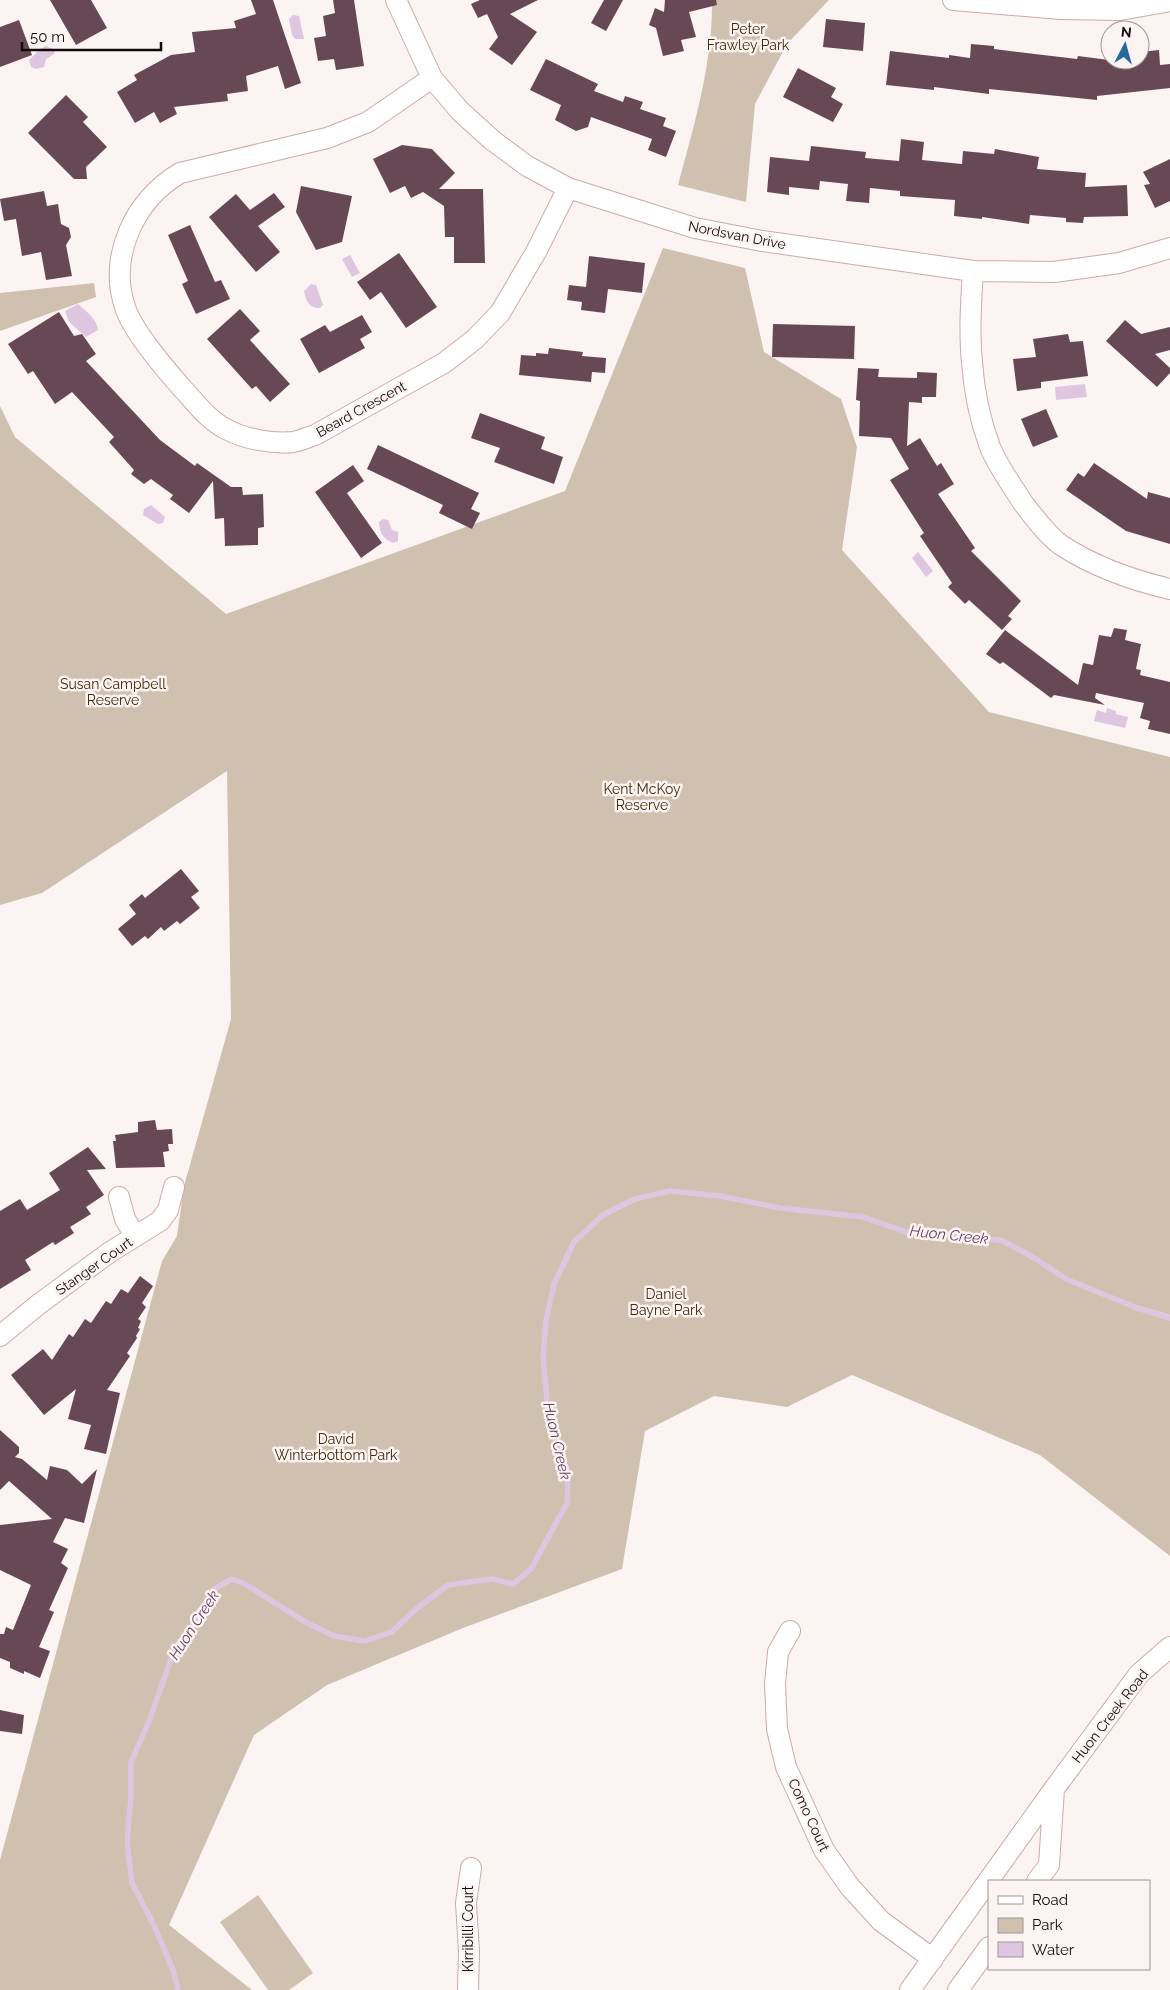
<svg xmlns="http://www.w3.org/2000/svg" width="1170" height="1990" font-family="Raleway,sans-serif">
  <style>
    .green { fill: #d0c0af; fill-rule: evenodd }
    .water { fill: #dfc6e0 }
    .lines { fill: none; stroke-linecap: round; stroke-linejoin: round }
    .stream { stroke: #dfc6e0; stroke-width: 5.5 }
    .building { fill: #674956 }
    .minor-casing { stroke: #cfa8a9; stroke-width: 22 }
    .minor { stroke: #fff; stroke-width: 20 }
    .labels { text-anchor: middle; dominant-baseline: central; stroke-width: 5; stroke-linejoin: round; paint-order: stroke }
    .park-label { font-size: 14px; fill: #432a07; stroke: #fcf3f3 }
    .street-label { font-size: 14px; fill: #140808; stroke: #fcf3f3 }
    .water-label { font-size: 15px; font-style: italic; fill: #613e63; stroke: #fcf3f3 }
  </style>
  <rect width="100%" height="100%" fill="#fcf3f3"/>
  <path class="green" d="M712,0H829L787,44L755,104L746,202L678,185C694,126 713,62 712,0Z
    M663,248L745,268L764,352L841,399L857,447L842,550L989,712L1170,757V1315L1139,1306L1068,1279L1052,1269L1066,1279L1137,1308L1170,1318V1556L1040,1455L852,1375L787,1407L714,1396L645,1431L622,1569L463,1628L327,1685L254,1735L169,1925L252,1990H0V1860L162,1261L177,1236L184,1186L231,1019L227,771L42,893L0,905V406L15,437L226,614L565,491ZM729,1197L778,1206L864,1216L906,1230L1002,1238L1023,1251L1003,1241L953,1234L906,1232L863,1217L780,1208Z
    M94,283L96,297L0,331V293Z
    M258,1895L313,1973L289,1990H268L220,1922Z"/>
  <path class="water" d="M293,15L299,16L304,39H295L292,35L289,19Z
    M46,46L55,50L54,54L46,59L44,67L36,69L31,67L29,60L40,49Z
    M350,255L360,273L352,277L342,259Z
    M311,284L316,285L323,305L320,308C309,309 306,300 304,291Z
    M78,304C86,311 97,319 98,330L86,337L69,322L65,311Z
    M1085,384L1087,397L1056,400L1055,387Z
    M151,505L165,517L163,523L158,524L143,515L144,509Z
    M383,519L388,520L392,530L398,532V541L393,543C383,539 379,532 379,522Z
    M918,552L933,571L926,577L912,558Z
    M1107,708L1116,711V714L1128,717L1125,728L1094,721L1097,710L1106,713Z"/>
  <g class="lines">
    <path class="stream" d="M178,1990L173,1970L154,1925L132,1883L127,1841L131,1798V1762L149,1721L171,1659L214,1589L232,1579L245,1584L307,1623L334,1636L364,1641L392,1632L416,1609L448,1585L492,1579L513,1584L531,1569L567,1503L568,1478L562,1450L548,1411L543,1357L546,1321L554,1284L574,1242L603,1215L635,1199L670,1191L720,1196L780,1208L863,1217L906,1232L953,1234L1003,1241L1036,1259L1066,1279L1137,1308L1170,1318"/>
  </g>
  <path class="building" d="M50,0H91L107,28L76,45Z
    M251,0H273L301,83L285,89L278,66L246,76L248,91L227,94L228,101L174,107L177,114L160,123L154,112L135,123L117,92L137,80L134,75L171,55L195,52L192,32L236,28L234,21L256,14Z
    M333,0H354L364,66L336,70L334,59L318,61L314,38L326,36L323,16L335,13Z
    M480,0H538L510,14L537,32L512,65L489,49L498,37L487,14L478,18L471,4Z
    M604,0H623L606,31L591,23Z
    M665,0H716L717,5L689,12L696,37L681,40L684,51L663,56L656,28L649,25L655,8L664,12Z
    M826,19L865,23L863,51L823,47Z
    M19,20L32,55L0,67V27Z
    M971,44L994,46V49L1077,59L1078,56L1109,60H1140V52L1159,50L1160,65L1170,64V88L1097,96V100L989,89V94L934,87V90L886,85L890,51L949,58V55L970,58Z
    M546,59L598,84L594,91L623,102L625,96L643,102L640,109L666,118L663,126L676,131L666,157L648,150L652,139L591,117L588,127L576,131L555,120L561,105L530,90Z
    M798,68L836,88L831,97L843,104L833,122L783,97Z
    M66,95L88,117L83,122L107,147L86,167L87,179H74L28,133Z
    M901,139L924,142L922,160L962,164L963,151L994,154L995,149L1039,157L1037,169L1086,173L1085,187L1127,185L1128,216L1084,217L1083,223L1066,222V218L1030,215L1029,224L982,217V219L954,216L955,200L900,196V191L870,188L869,203L846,201L848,184L820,181L819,190L789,187V195L767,192L770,157L809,161L811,146L866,152L865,158L899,161Z
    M402,145L432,149L455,173L439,189H483L485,263H454V237H445L444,206L423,192L411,198L405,186L390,193L373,159Z
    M1170,159V201L1155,208L1144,185L1150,184L1143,172Z
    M301,186L352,196L342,242L316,250L296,212Z
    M44,191L47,206L58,204L61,224L69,228L71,237L66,245L72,276L46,280L41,252L22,256L16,219L4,221L0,199Z
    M274,193L285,207L258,226L280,252L256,272L209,217L236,194L250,210Z
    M190,225L215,282L221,280L230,299L196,314L182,284L188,281L168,235Z
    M399,253L437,307L406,328L381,292L370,300L357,282Z
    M589,256L645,263L642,293L608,289L605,313L581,310L582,302L567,300L569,285L586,287Z
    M240,309L260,331L250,340L290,384L270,402L256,386L252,389L207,339Z
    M59,312L74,336L82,334L96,354L86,361L160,440L195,466L197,463L231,487H242L243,495L263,494L264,527L258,528V545L225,546L224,518L215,519L213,481L189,513L170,499L173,495L151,479L144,484L131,474L134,470L109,442L114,437L72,392L55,404L33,371L28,374L8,344Z
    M362,315L372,332L360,339L365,348L319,373L300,339L325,325L330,332Z
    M1125,320L1141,334L1170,327V350L1155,354L1170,368V373L1157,387L1106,341Z
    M773,324L855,326L854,359L772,357Z
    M1068,334L1070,342L1083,341L1088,376L1041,382V388L1017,391L1013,359L1036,357L1033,339Z
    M549,348L583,352L582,356L606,358L605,373L592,372L591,382L519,375L521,355L536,356V353L548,354Z
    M858,368L879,369L878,377L917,378V372L937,373L936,397H922V403L909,402L907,446L920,438L937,466L941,463L954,484L938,494L975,548L971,551L1021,601L1008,616L1012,619L1002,630L969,600L965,604L948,587L952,583L920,536L924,533L890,480L909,469L891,438L859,436L860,401L856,400Z
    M1046,409L1058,437L1033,447L1021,419Z
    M480,413L545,437L541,449L563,457L554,484L494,462L500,448L471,438Z
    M378,445L479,493L471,509L480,513L472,529L439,513L443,505L367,469Z
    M1094,463L1147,499L1148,492L1170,498V544L1126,531L1066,490L1078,473L1084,477Z
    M353,465L364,481L347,493L382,543L361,558L315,492Z
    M1114,628L1127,630L1125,640L1141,644L1136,669L1141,670L1140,675L1170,682V734L1148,729L1150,721L1140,718L1144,703L1096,693L1095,698L1105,705L1054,695L1051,698L1003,662L1000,664L986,654L1005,630L1078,685L1083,663L1093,665L1099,635L1111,637Z
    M181,869L199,891L191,897L200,908L180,924L177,921L164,931L161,927L148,939L145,936L132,946L118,929L136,914L129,905L142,894L145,898Z
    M155,1120L157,1130L172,1129L173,1144H168L169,1151L163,1152L165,1167L116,1168L113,1141H116L115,1135L138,1132V1122Z
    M88,1147L106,1169L87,1170L104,1195L86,1207L91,1214L70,1227L74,1233L55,1245L53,1242L25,1260L31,1270L0,1289V1211L20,1199L27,1210L60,1190L49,1173Z
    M140,1276L153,1286L142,1303L146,1307L138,1319L141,1321L138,1328L140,1329L136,1336L137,1338L127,1353L130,1356L107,1390L120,1393L106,1454L84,1449L91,1425L68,1419L76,1389L44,1415L11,1375L43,1349L52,1360L69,1334L73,1337L85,1319L91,1323L106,1301L111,1304L121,1289L128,1293Z
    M0,1430L19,1447V1453L15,1457L22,1459L47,1480L50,1466L67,1470L82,1484L97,1469L84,1523L65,1518L53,1542L68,1549L61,1563L68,1568L49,1610L54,1612L39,1647L50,1651L40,1678L24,1671V1674L10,1668V1662L0,1658V1634H4L6,1627L13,1630L31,1585L0,1570V1525L52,1519L9,1481L0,1490Z
    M0,1710L24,1715L22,1734L0,1731Z"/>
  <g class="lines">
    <g class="minor-casing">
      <path id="minor" d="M396,0L432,78L460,111L492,140L527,166L568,188L695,228L762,241L973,271L1054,272L1119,263L1170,248
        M953,0L1061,9L1120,10L1170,1
        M432,78L368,122L327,138L180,173C134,200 107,258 126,310C134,332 166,370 182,388C195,402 208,420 226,429C244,439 272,444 293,442C300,441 308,437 315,435L444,363L475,339L500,313L536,252L568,188
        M973,271C971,301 969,332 972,362C974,391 980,420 990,447C998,467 1012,485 1023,503C1034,517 1047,535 1061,545C1094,567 1132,580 1170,589
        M119,1197L125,1219L135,1236
        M0,1336L39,1304L110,1252L160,1221L168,1210L174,1187
        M790,1631L778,1652L775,1684L777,1729L786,1767L824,1850L850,1887L881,1921L933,1959
        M1037,1881L1049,1865L1054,1789
        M468,1990L469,1952L466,1903L471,1868
        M910,1990L1054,1789L1139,1674L1170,1647
        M958,1990L989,1947"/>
    </g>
    <use href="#minor" class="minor"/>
  </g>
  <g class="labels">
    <g class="park-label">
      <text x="748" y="29">Peter<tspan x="748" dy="16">Frawley Park</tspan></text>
      <text x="113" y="684">Susan Campbell<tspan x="113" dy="16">Reserve</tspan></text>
      <text x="642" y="789">Kent McKoy<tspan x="642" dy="16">Reserve</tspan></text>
      <text x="666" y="1294">Daniel<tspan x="666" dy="16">Bayne Park</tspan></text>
      <text x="336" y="1439">David<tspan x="336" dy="16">Winterbottom Park</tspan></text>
    </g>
    <g class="street-label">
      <text transform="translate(737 235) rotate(11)">Nordsvan Drive</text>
      <text transform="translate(361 409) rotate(-29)">Beard Crescent</text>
      <text transform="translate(94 1266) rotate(-35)">Stanger Court</text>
      <text transform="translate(1110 1716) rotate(-52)">Huon Creek Road</text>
      <text transform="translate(809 1815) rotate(65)">Como Court</text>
      <text transform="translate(468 1929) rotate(-90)">Kirribilli Court</text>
    </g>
    <g class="water-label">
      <text transform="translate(949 1235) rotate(6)">Huon Creek</text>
      <text transform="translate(557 1441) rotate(77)">Huon Creek</text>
      <text transform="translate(194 1625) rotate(-57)">Huon Creek</text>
    </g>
  </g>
  <rect x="988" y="1880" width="162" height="90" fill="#fcf3f3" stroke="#9f9595"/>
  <rect x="998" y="1896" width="25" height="8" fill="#ffffff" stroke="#9f9595"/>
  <text x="1032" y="1905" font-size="15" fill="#140808">Road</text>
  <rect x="998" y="1918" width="25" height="15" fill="#d0c0af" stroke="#9f9595"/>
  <text x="1032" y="1930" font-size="15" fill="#140808">Park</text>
  <rect x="998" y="1942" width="25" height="15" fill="#dfc6e0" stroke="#9f9595"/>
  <text x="1032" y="1955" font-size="15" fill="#140808">Water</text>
  <g transform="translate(1125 45) rotate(6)"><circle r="24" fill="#fcf3f3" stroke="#9f9595"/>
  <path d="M0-4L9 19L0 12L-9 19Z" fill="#24689d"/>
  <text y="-8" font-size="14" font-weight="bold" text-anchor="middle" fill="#140808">N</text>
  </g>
  <path d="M22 42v8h139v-8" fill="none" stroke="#140808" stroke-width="2.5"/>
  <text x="30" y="42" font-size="15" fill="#140808" stroke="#fcf3f3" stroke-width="4" paint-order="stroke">50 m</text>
</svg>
